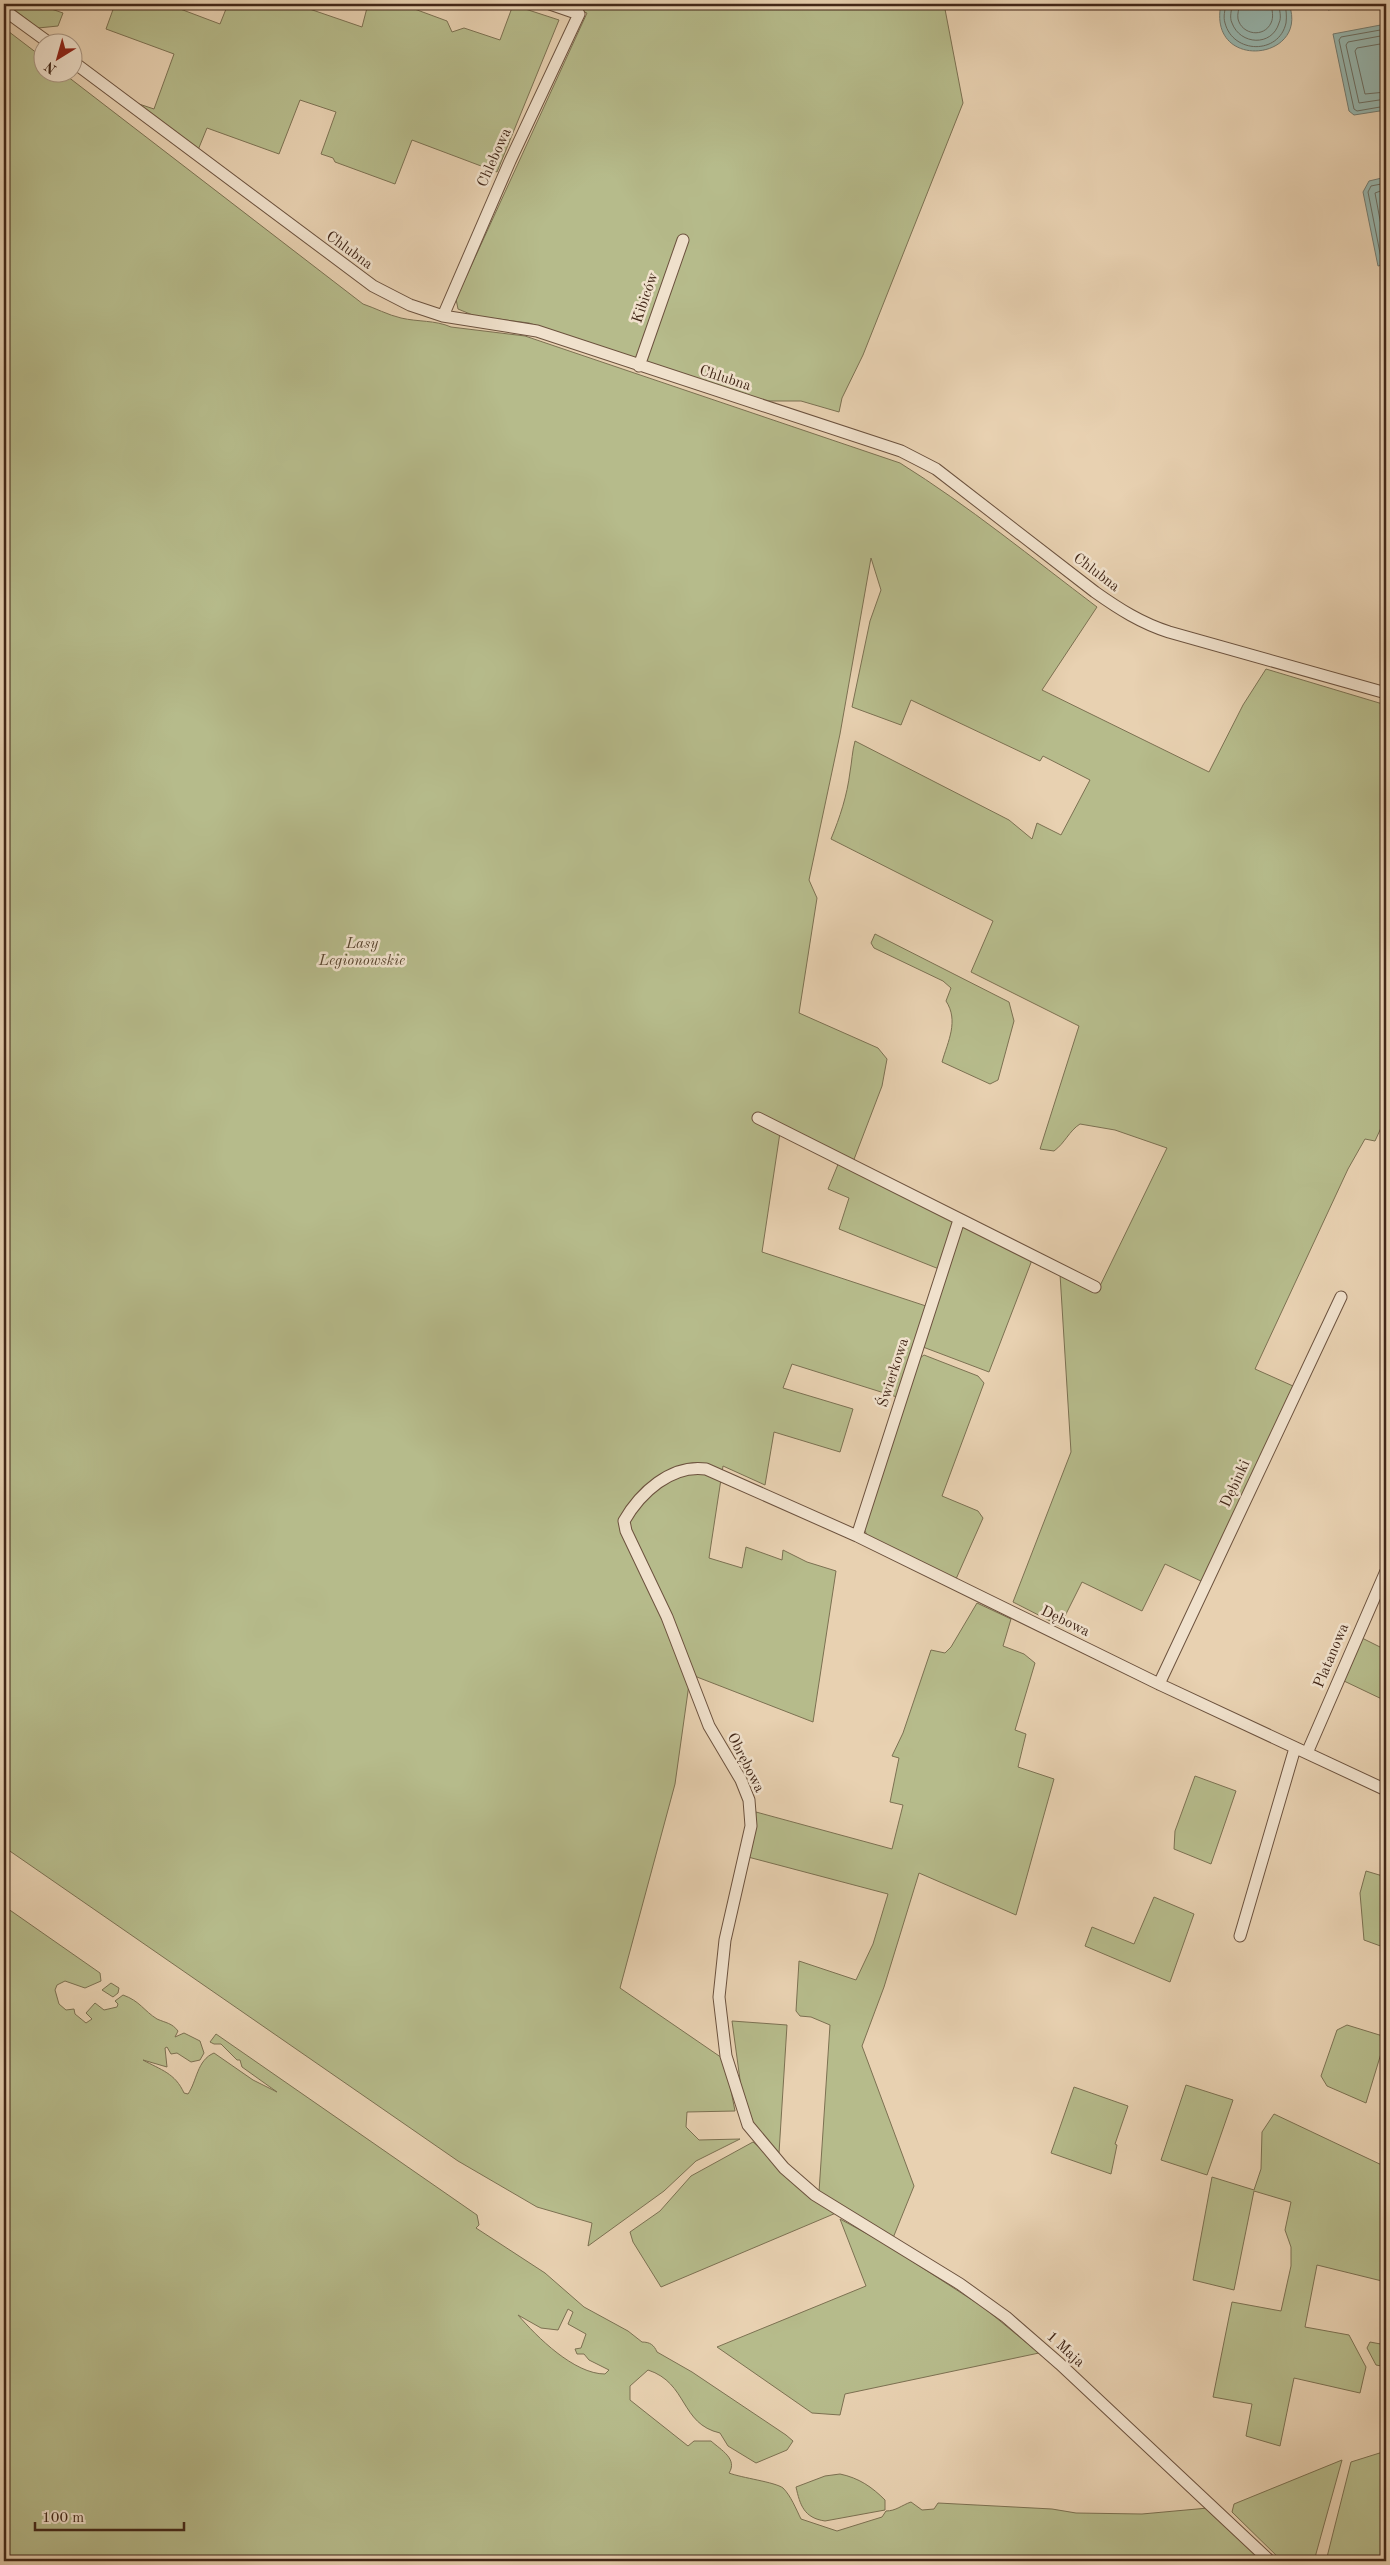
<svg xmlns="http://www.w3.org/2000/svg" width="1390" height="2565" font-family="'Old Standard TT',serif">
  <style>
    .green { fill: #b6bb8b; stroke: #7c7152; fill-rule: evenodd }
    .water { fill: #97b7b0; stroke: #757d73 }
    .lines { fill: none; stroke-linecap: round; stroke-linejoin: round }
    .shore { stroke: #6c6f64; stroke-width: 1 }
    .minor-casing { stroke: #6c523e; stroke-width: 13 }
    .minor { stroke: #f0e1cc; stroke-width: 11 }
    .labels { text-anchor: middle; dominant-baseline: central; stroke-width: 5; stroke-linejoin: round; paint-order: stroke }
    .street-label { font-size: 15px; fill: #422718; stroke: #f0e1cc }
    .park-label { font-size: 15px; font-style: italic; fill: #59452f; stroke: #f0e1cc }
  </style>
  <rect width="100%" height="100%" fill="#e8d1b1"/>
  <filter id="stains"><feTurbulence type="fractalNoise" baseFrequency=".004" numOctaves="4"/><feColorMatrix values="0 0 0 0 .2 0 0 0 0 .09 0 0 0 0 .02 0 0 0 .5 -.17"/></filter>
  <radialGradient id="worn" r=".72"><stop offset=".6" stop-color="#630" stop-opacity="0"/><stop offset="1" stop-color="#630" stop-opacity=".3"/></radialGradient>
  <path class="green" d="M7,4H37L63,13L58,26L38,28Z
    M115,4H167L220,24L228,4H295L362,27L368,4H401L447,21L452,32L464,28L500,40L513,5L559,20L497,172L412,140L395,184L335,162L333,158L321,154L336,112L300,100L279,154L207,128L198,150L136,103L154,109L174,54L106,29Z
    M562,4H944L963,103L863,355L842,398L839,412L801,401H761L529,323L475,316L458,309L456,299L587,13Z
    M4,28L42,57V72L63,73L363,304C375,308 388,315 401,318C418,322 435,320 451,327L525,336L900,463C969,506 1032,558 1097,607L1042,690L1209,772L1243,705L1266,669L1386,705V1117L1375,1141L1365,1139L1348,1169L1255,1369L1293,1386L1203,1582L1165,1564L1142,1611L1082,1582L1060,1626L1013,1602L1071,1452L1060,1274L1097,1292L1167,1148L1115,1130L1080,1124C1069,1131 1065,1143 1054,1151L1040,1149L1079,1026L971,972L993,921L831,839C840,817 847,796 850,772C852,761 852,752 855,741L1009,820L1032,839L1037,823L1061,835L1090,780L1043,756L1040,761L911,700L901,725L852,707L870,621L881,590L871,558L840,734L809,880L817,898L799,1013L878,1048L887,1059L882,1086L853,1162L781,1126L762,1252L926,1306L897,1397L792,1364L783,1388L853,1409L840,1452L774,1432L765,1485L723,1466L709,1558L742,1568L746,1547L782,1560L783,1550L807,1562L836,1571L813,1722L697,1677L691,1670L675,1784L620,1988L725,2060L735,2111L687,2112L686,2127L699,2140L740,2139L696,2161L664,2191L588,2246L592,2223L537,2207L458,2161L4,1847Z
    M875,934L1009,1002L1014,1021L998,1080L990,1084L942,1062C948,1041 959,1021 946,1001L951,988L943,981L874,948L871,943Z
    M839,1162L951,1219L953,1224L939,1269L839,1229L849,1198L828,1189Z
    M964,1226L1032,1260L989,1372L923,1347L959,1229Z
    M924,1355L978,1376L984,1383L942,1496L978,1511L983,1518L956,1579L868,1537L864,1529L920,1358Z
    M977,1603L1011,1619L1003,1646L1024,1654L1035,1663L1015,1730L1026,1734L1018,1767L1054,1779L1016,1915L919,1873L884,1987L862,2046L914,2186L893,2238L819,2192L830,2025L811,2017L800,2016L796,2011L799,1961L856,1980L873,1944L888,1894L748,1857L756,1812L892,1849L903,1805L890,1802L899,1758L892,1756L903,1733L931,1650L945,1653L951,1647Z
    M1362,1638L1386,1650V1701L1344,1681Z
    M1195,1776L1236,1791L1211,1864L1174,1849L1175,1831Z
    M1366,1871L1386,1877V1948L1364,1940L1360,1893Z
    M1154,1897L1194,1914L1170,1982L1085,1946L1092,1927L1134,1944Z
    M4,1906L100,1973L101,1981L85,1988L65,1981L57,1985L55,1990L59,2004L66,2010L74,2009L75,2014L86,2023L92,2019L86,2013L95,2003L104,2010L117,2007L118,2004L115,2001L123,1995C140,2001 144,2011 157,2019C166,2023 172,2023 178,2031L175,2037L184,2033L200,2041L204,2053L200,2060L191,2062L177,2053L171,2054L167,2047L165,2048L167,2067L143,2060C161,2070 175,2073 184,2093L188,2094C197,2081 197,2060 214,2053L253,2080L277,2092L242,2067L240,2060H237L221,2044H214L210,2042L216,2034L477,2215L479,2225L476,2228L545,2273L584,2307L628,2331L642,2342C650,2342 654,2345 657,2352L692,2372L786,2435L793,2441L787,2450L756,2463L728,2446L720,2433C680,2424 688,2383 648,2370L630,2386V2400L688,2446L694,2441H711C721,2450 738,2459 729,2473C742,2478 775,2482 783,2488C791,2496 796,2509 801,2519L837,2531L882,2517L886,2511C896,2511 902,2505 911,2502L922,2510L934,2509L938,2503L1052,2509L1076,2513L1142,2514L1208,2508L1262,2561H4ZM568,2309L573,2312L568,2324L586,2334L581,2348L575,2349L577,2354H584L589,2360L609,2370L605,2374C574,2374 537,2337 518,2315L541,2328L558,2330Z
    M111,1983L119,1988L118,1993L113,1997L102,1990Z
    M732,2021L787,2025L779,2153L754,2125L741,2087Z
    M1347,2025L1386,2037L1366,2103L1327,2086L1321,2076L1337,2030Z
    M1186,2085L1233,2100L1207,2175L1161,2160Z
    M1074,2087L1128,2106L1115,2144L1117,2145L1111,2174L1051,2153Z
    M1274,2114L1386,2167V2282L1317,2265L1305,2327L1349,2335L1366,2367L1360,2393L1294,2378L1280,2446L1246,2436L1252,2404L1213,2397L1232,2302L1281,2311L1291,2266V2247L1285,2230L1291,2202L1254,2191L1234,2290L1193,2280L1212,2177L1254,2190L1261,2169L1262,2132Z
    M753,2142L836,2213L661,2287L633,2242L630,2232L660,2211L691,2176Z
    M840,2219L884,2243L983,2307L1039,2353L845,2394L840,2415L812,2413L717,2347L866,2286Z
    M1370,2342L1386,2345V2367L1376,2365L1367,2348Z
    M1386,2451V2561H1326L1351,2462Z
    M1342,2460L1314,2561H1282L1232,2512L1234,2504Z
    M840,2474C859,2478 872,2487 885,2500V2510L825,2521C804,2518 800,2505 796,2487L825,2476Z"/>
  <path class="water" d="M1221,4H1289C1310,61 1207,72 1221,4Z
    M1327,4H1363L1328,10Z
    M1386,24V110L1354,115L1349,111L1333,34Z
    M1386,177V264L1378,266L1363,192L1369,181Z"/>
  <g class="lines">
    <path class="shore" d="M1226,4C1225,10 1223,17 1225,23C1233,54 1279,55 1286,23C1287,16 1286,10 1285,4
      M1232,4C1232,10 1229,17 1232,23C1240,45 1272,47 1279,23C1282,17 1279,10 1279,4
      M1240,4C1239,9 1237,14 1238,19C1242,35 1264,38 1271,23C1274,17 1272,10 1271,4
      M1386,29L1341,37L1339,40L1354,109L1357,111L1386,106
      M1386,35L1348,42L1346,45L1359,103L1386,99
      M1386,43L1357,48L1355,51L1365,94L1386,92
      M1386,183L1371,186L1368,192L1381,258L1386,259
      M1386,189L1375,193L1386,252"/>
    <g class="minor-casing">
      <path id="minor" d="M4,10L48,42
        M72,61L373,286L410,305L443,316L537,331L901,451L936,469L1095,592C1119,609 1141,623 1169,632L1386,693
        M443,316L510,161L579,14L550,4
        M639,366L683,240
        M758,1118L1095,1287
        M857,1536L959,1220
        M1159,1684L1341,1297
        M1307,1753L1386,1571
        M1240,1936L1295,1748
        M1270,2561L1060,2364L1006,2317L960,2284L815,2195L784,2168L748,2125L726,2056L719,1997L725,1940L751,1826L749,1800L741,1780L709,1726L667,1617L626,1531L624,1521C640,1493 671,1464 706,1469L857,1536L1159,1684L1386,1790"/>
    </g>
    <use href="#minor" class="minor"/>
  </g>
  <g class="labels">
    <g class="street-label">
      <text transform="translate(495 158) rotate(-66)">Chlebowa</text>
      <text transform="translate(349 251) rotate(36)">Chlubna</text>
      <text transform="translate(646 298) rotate(-71)">Kibiców</text>
      <text transform="translate(725 379) rotate(18)">Chlubna</text>
      <text transform="translate(1096 573) rotate(37)">Chlubna</text>
      <text transform="translate(894 1373) rotate(-72)">Świerkowa</text>
      <text transform="translate(1236 1484) rotate(-65)">Dębinki</text>
      <text transform="translate(1065 1622) rotate(26)">Dębowa</text>
      <text transform="translate(1332 1656) rotate(-67)">Platanowa</text>
      <text transform="translate(745 1763) rotate(63)">Obrębowa</text>
      <text transform="translate(1065 2350) rotate(42)">1 Maja</text>
    </g>
    <g class="park-label">
      <text x="362" y="944">Lasy<tspan x="362" dy="17">Legionowskie</tspan></text>
    </g>
  </g>
  <rect width="1390" height="2565" fill="none" stroke="#e8d1b1" stroke-width="20"/>
  <rect x="5" y="5" width="1380" height="2555" fill="none" stroke="#422718" stroke-width="2.5"/>
  <rect x="10" y="10" width="1370" height="2545" fill="none" stroke="#422718"/>
  <g transform="translate(58 58) rotate(217)"><circle r="24" fill="#f0e1cc" stroke="#aa9784"/>
  <path d="M0-4L9 19L0 12L-9 19Z" fill="#8f2418"/>
  <text y="-8" font-size="14" font-weight="bold" text-anchor="middle" fill="#422718">N</text>
  </g>
  <path d="M35 2522v8h149v-8" fill="none" stroke="#422718" stroke-width="2.5"/>
  <text x="42" y="2522" font-size="15" fill="#422718" stroke="#f0e1cc" stroke-width="4" paint-order="stroke">100 m</text>
  <rect width="100%" height="100%" filter="url(#stains)"/>
  <rect width="100%" height="100%" fill="url(#worn)"/>
</svg>
